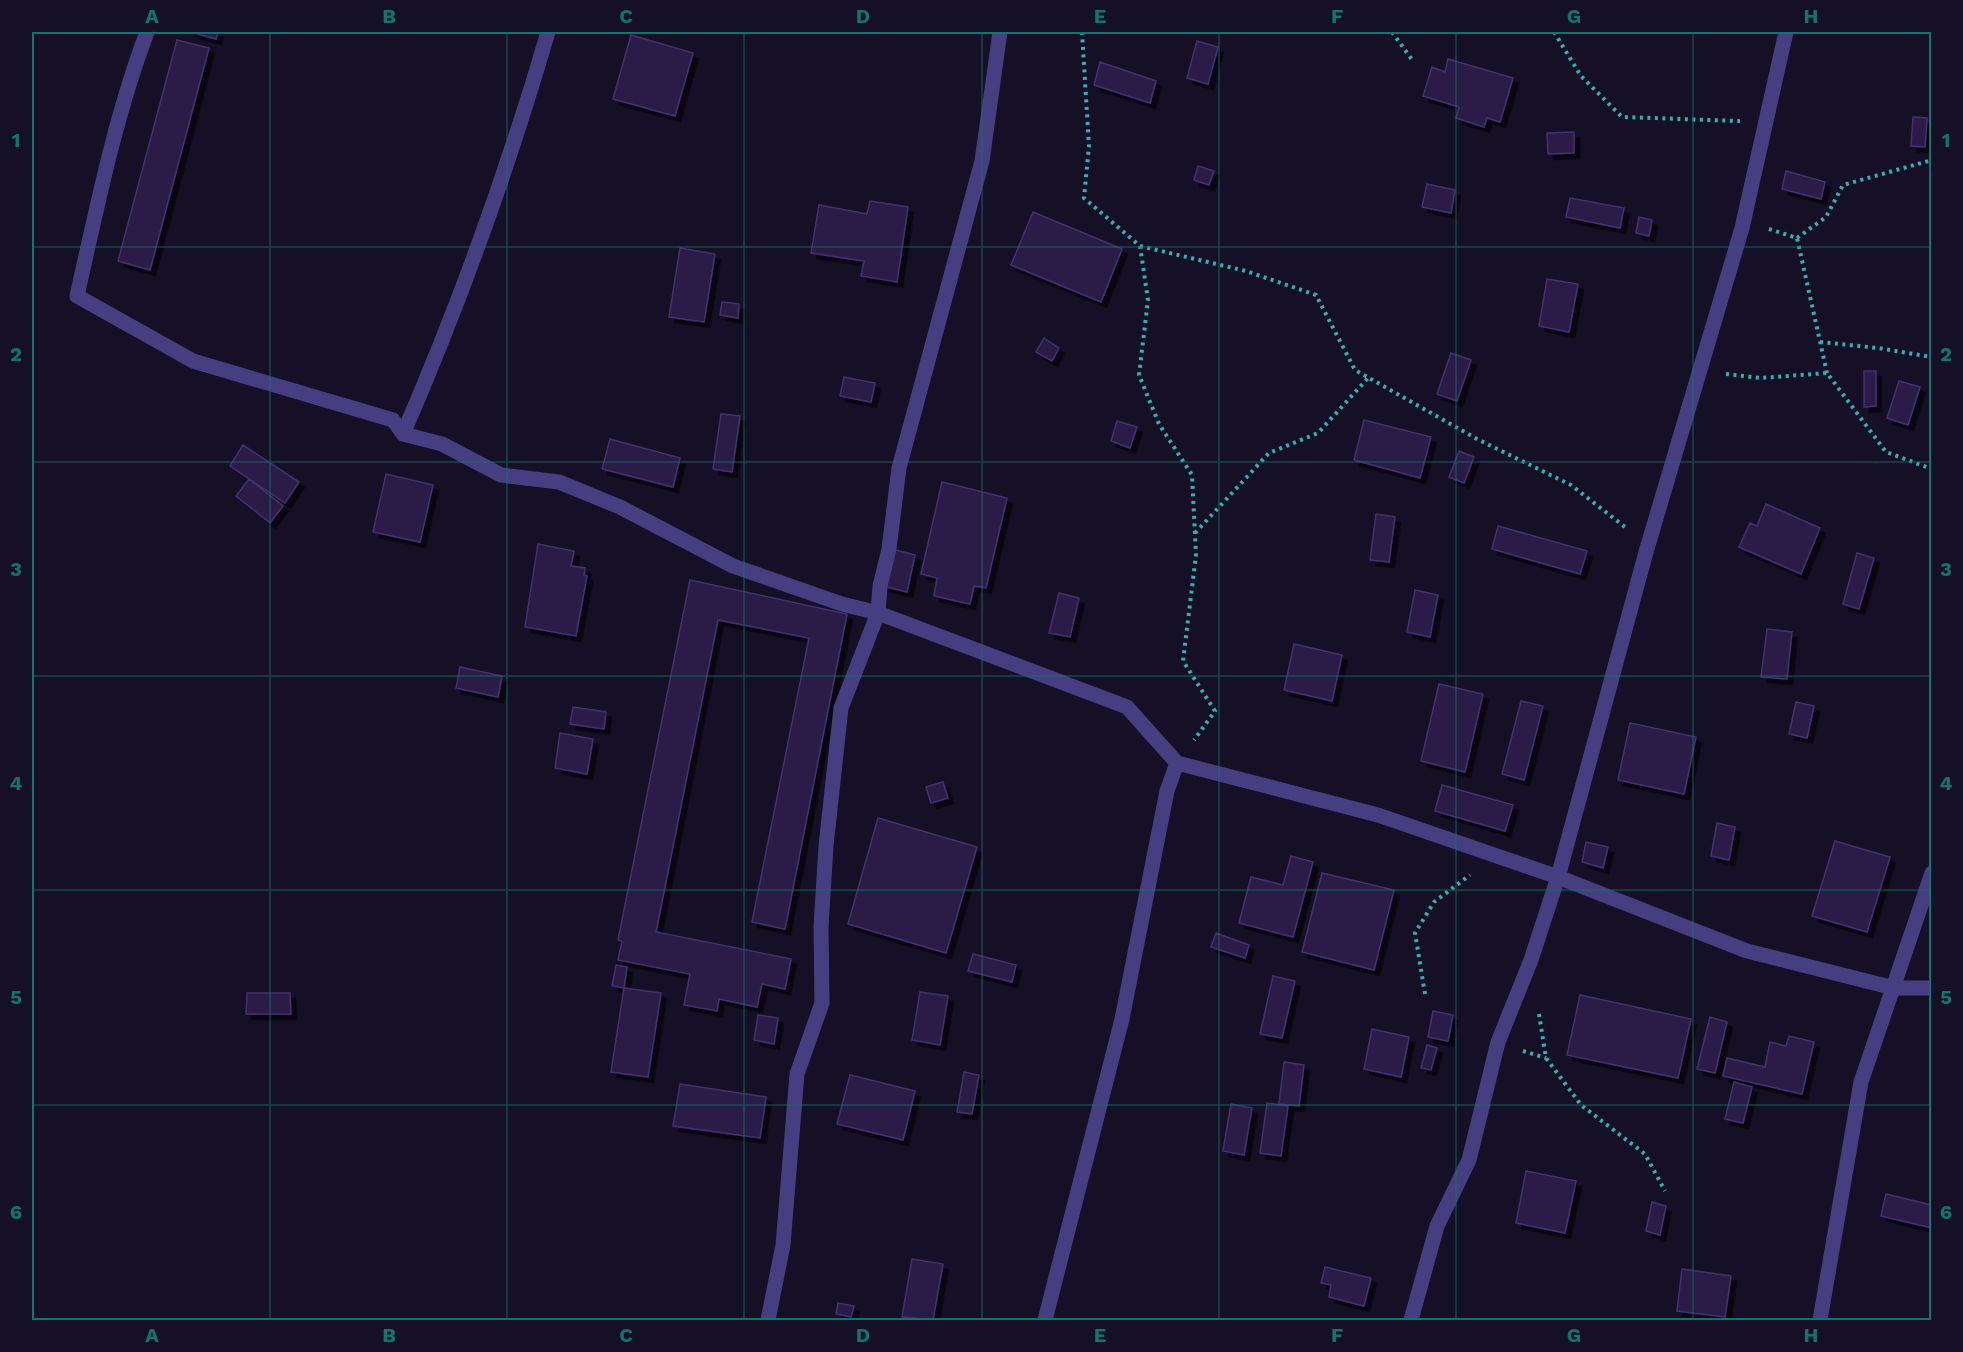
<svg xmlns="http://www.w3.org/2000/svg" width="1963" height="1352" font-family="'Work Sans',sans-serif">
  <style>
    .building { fill: #291d46; stroke: #433171; stroke-width: 1.5; filter: url(#shadow) }
    .lines { fill: none; stroke-linecap: round; stroke-linejoin: round }
    .path { stroke: #36afb3; stroke-width: 4; stroke-dasharray: 3 4.5; stroke-linecap: butt }
    .minor { stroke: #473e82; stroke-width: 15 }
    .grid { fill: none; stroke: #0f766e; stroke-width: 1.5; stroke-opacity: 0.55 }
    .neatline { fill: none; stroke: #0f766e; stroke-width: 2 }
    .grid-label { font-size: 20px; text-anchor: middle; font-weight: bold; fill: #0f766e }
  </style>
  <defs>
    <filter id="shadow"><feDropShadow dx="5.5" dy="5.5" stdDeviation="0" flood-color="#0009"/></filter>
  </defs>
  <rect width="100%" height="100%" fill="#161026"/>
  <path class="building" d="M191,32H218L216,39Z
    M631,35L693,53L675,116L613,99Z
    M177,40L209,48L150,270L118,261Z
    M1197,41L1218,47L1208,84L1187,78Z
    M1448,59L1513,78L1500,122L1487,118L1484,127L1456,118L1459,107L1423,96L1432,67L1445,72Z
    M1100,62L1156,81L1150,103L1094,85Z
    M1913,117L1927,118L1925,147L1911,146Z
    M1574,132V153L1548,154L1547,133Z
    M1198,166L1214,171L1209,185L1194,180Z
    M1786,171L1825,182L1821,199L1782,189Z
    M1427,184L1455,190L1451,213L1422,207Z
    M1570,198L1624,208L1620,228L1566,217Z
    M870,201L908,207L897,282L861,276L864,261L811,253L819,205L867,214Z
    M1033,212L1122,249L1101,302L1011,265Z
    M1639,217L1652,220L1649,236L1636,233Z
    M680,248L715,254L704,322L669,317Z
    M1547,279L1578,284L1569,332L1539,326Z
    M722,302L739,304L738,318L720,315Z
    M1044,338L1059,348L1052,361L1036,352Z
    M1451,353L1471,360L1457,401L1437,394Z
    M1864,371H1876V406L1864,407Z
    M844,377L875,383L871,402L840,396Z
    M1899,381L1920,387L1908,425L1887,418Z
    M721,414L740,416L732,472L713,469Z
    M1364,420L1431,437L1420,478L1354,460Z
    M1117,421L1137,427L1130,448L1111,441Z
    M610,439L680,458L673,487L602,469Z
    M243,445L299,482L285,503L230,466Z
    M1459,451L1474,457L1464,483L1449,477Z
    M386,474L433,485L420,542L373,532Z
    M249,479L283,506L270,523L236,496Z
    M942,482L1007,498L986,588L974,586L970,604L934,596L937,578L921,574Z
    M1766,504L1820,528L1801,574L1739,547L1750,523L1757,526Z
    M1376,514L1395,517L1389,562L1370,560Z
    M1498,526L1587,551L1580,574L1492,549Z
    M538,544L574,551L571,566L585,568L584,575L587,576L576,636L525,627Z
    M892,549L915,555L907,592L883,586Z
    M1857,553L1874,558L1859,609L1843,604Z
    M690,580L847,614L785,929L752,922L809,638L718,620L656,932L791,959L785,989L762,984L757,1007L719,999L717,1011L684,1005L690,974L618,960L622,941L618,940Z
    M1415,590L1438,595L1430,637L1407,632Z
    M1059,593L1079,598L1070,637L1049,633Z
    M1767,629L1792,632L1787,679L1761,677Z
    M1294,644L1342,655L1332,701L1284,690Z
    M460,667L502,676L498,697L456,688Z
    M1439,684L1483,694L1465,772L1421,761Z
    M1521,701L1543,706L1524,780L1502,774Z
    M1796,702L1814,706L1807,738L1789,734Z
    M573,707L606,712L604,729L570,724Z
    M1630,723L1696,737L1684,794L1618,780Z
    M560,733L593,739L587,774L555,768Z
    M943,782L948,798L931,803L926,787Z
    M1442,785L1513,805L1505,831L1435,811Z
    M878,818L977,847L946,953L848,924Z
    M1717,823L1735,827L1729,860L1711,856Z
    M1835,841L1890,857L1867,932L1812,916Z
    M1586,842L1608,847L1603,868L1582,862Z
    M1291,856L1313,862L1293,937L1239,923L1251,877L1283,885Z
    M1322,873L1394,890L1374,970L1302,952Z
    M1216,933L1249,945L1245,958L1211,947Z
    M973,954L1016,965L1012,982L968,971Z
    M616,965L627,967L624,988L612,986Z
    M1273,976L1295,981L1282,1038L1260,1034Z
    M624,988L661,993L648,1077L611,1072Z
    M920,992L948,996L940,1045L912,1040Z
    M247,993H290L291,1014H246Z
    M1580,995L1691,1019L1678,1078L1567,1055Z
    M1433,1011L1453,1015L1448,1041L1428,1037Z
    M758,1015L778,1018L774,1044L754,1040Z
    M1710,1017L1727,1022L1715,1073L1697,1069Z
    M1372,1029L1409,1037L1401,1077L1364,1069Z
    M1789,1036L1814,1042L1802,1094L1723,1076L1727,1058L1765,1067L1770,1042L1786,1046Z
    M1427,1045L1437,1048L1431,1070L1421,1068Z
    M1284,1062L1304,1065L1299,1106L1279,1104Z
    M964,1072L979,1075L972,1114L957,1112Z
    M850,1075L915,1091L903,1140L837,1124Z
    M1734,1082L1752,1087L1743,1123L1725,1119Z
    M680,1084L766,1097L760,1138L673,1126Z
    M1267,1103L1288,1106L1281,1156L1260,1153Z
    M1231,1104L1252,1108L1244,1155L1223,1151Z
    M1526,1171L1576,1181L1565,1233L1516,1223Z
    M1886,1194L1932,1205V1228L1881,1216Z
    M1652,1202L1666,1206L1660,1235L1646,1231Z
    M912,1259L943,1264L933,1320L902,1317Z
    M1325,1267L1371,1278L1364,1306L1329,1297L1331,1285L1321,1283Z
    M1682,1269L1731,1276L1725,1317L1677,1311Z
    M838,1303L854,1306L851,1317L836,1314Z"/>
  <g class="lines">
    <path class="path" d="M1082,32L1089,146L1084,198L1140,246L1148,300L1139,375L1159,424L1192,475L1196,555L1183,661L1215,711L1194,740
      M1392,32L1413,61
      M1554,32L1581,76L1622,117L1740,121
      M1769,229L1797,238L1827,373
      M1797,238L1826,217L1843,185L1932,160
      M1140,246L1246,271L1316,295L1355,370L1477,439L1571,485L1625,527
      M1820,342L1878,348L1932,357
      M1726,374L1761,378L1827,373L1886,452L1932,469
      M1195,533L1269,453L1318,433L1368,378
      M1425,994L1415,933L1434,902L1470,875
      M1539,1014L1546,1058L1581,1105L1645,1154L1665,1191
      M1523,1051L1546,1058"/>
    <path class="minor" d="M147,32C115,117 97,207 77,296L193,361L393,420L403,434L442,444L501,475L559,482L620,507L733,566L842,604L878,613L1127,707L1177,763L1378,815L1558,877L1747,951L1894,988H1932
      M403,434C460,303 508,169 548,32
      M768,1320L783,1245L797,1074L822,1003L821,927L826,846L841,708L878,613L880,586L889,549L899,468L982,161L1000,32
      M1045,1320L1122,1019L1167,791L1177,763
      M1411,1320L1437,1226L1469,1160L1498,1042L1531,960L1558,877L1646,552L1742,228L1786,32
      M1820,1320L1861,1082L1932,873"/>
  </g>
  <path class="grid" d="M270,32V1320M507,32V1320M744,32V1320M982,32V1320M1219,32V1320M1456,32V1320M1693,32V1320M32,247H1932M32,462H1932M32,676H1932M32,890H1932M32,1105H1932"/>
  <rect width="1963" height="1352" fill="none" stroke="#161026" stroke-width="66"/>
  <rect x="33" y="33" width="1897" height="1286" class="neatline"/>
  <g class="grid-label">
    <text x="152" y="23">A</text>
    <text x="389" y="23">B</text>
    <text x="626" y="23">C</text>
    <text x="863" y="23">D</text>
    <text x="1100" y="23">E</text>
    <text x="1337" y="23">F</text>
    <text x="1574" y="23">G</text>
    <text x="1811" y="23">H</text>
    <text x="16" y="147">1</text>
    <text x="1946" y="147">1</text>
    <text x="16" y="361">2</text>
    <text x="1946" y="361">2</text>
    <text x="16" y="576">3</text>
    <text x="1946" y="576">3</text>
    <text x="16" y="790">4</text>
    <text x="1946" y="790">4</text>
    <text x="16" y="1004">5</text>
    <text x="1946" y="1004">5</text>
    <text x="16" y="1219">6</text>
    <text x="1946" y="1219">6</text>
    <text x="152" y="1342">A</text>
    <text x="389" y="1342">B</text>
    <text x="626" y="1342">C</text>
    <text x="863" y="1342">D</text>
    <text x="1100" y="1342">E</text>
    <text x="1337" y="1342">F</text>
    <text x="1574" y="1342">G</text>
    <text x="1811" y="1342">H</text>
  </g>
</svg>
